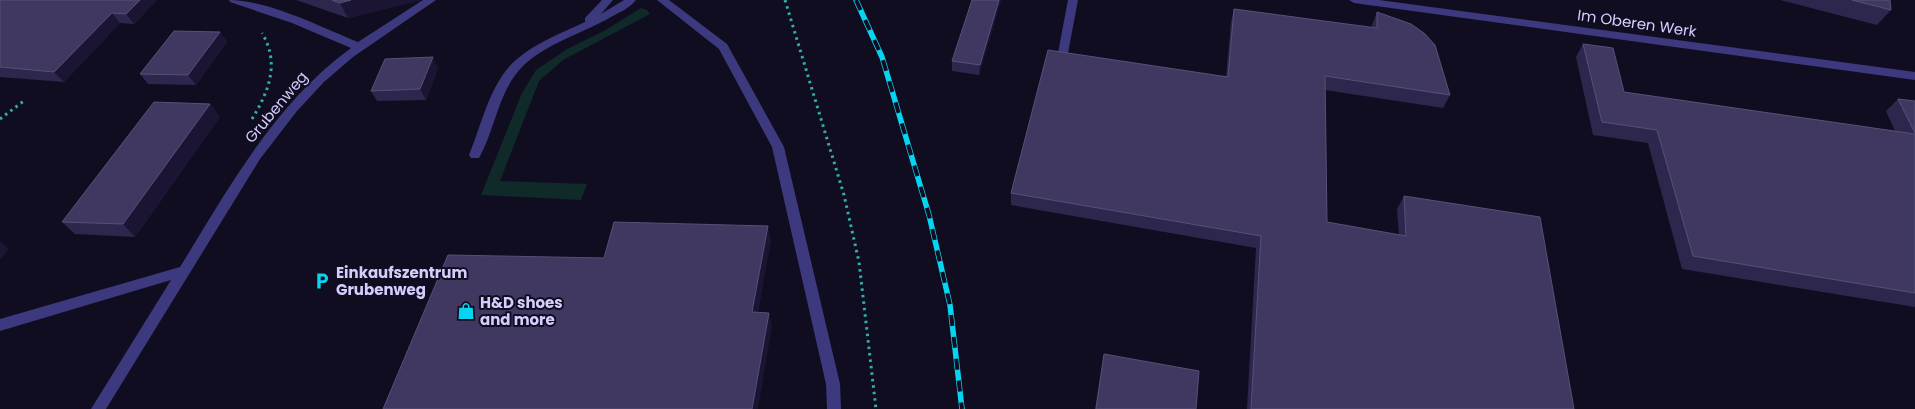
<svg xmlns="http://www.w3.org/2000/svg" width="1915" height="409" font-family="Poppins,sans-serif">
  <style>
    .green { fill: #102929 }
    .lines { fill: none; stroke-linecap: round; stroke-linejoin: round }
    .path { stroke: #31aeaa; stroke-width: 3; stroke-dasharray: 2.5 4; stroke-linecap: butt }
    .minor { fill: #3d397e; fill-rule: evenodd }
    .rail-casing { stroke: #06d4f1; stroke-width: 5.5 }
    .rail { stroke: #110d20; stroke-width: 4; stroke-dasharray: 11; stroke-linecap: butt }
    .wall { fill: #2e274d }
    .shaded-wall { fill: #1b1533 }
    .building { fill: #403860; stroke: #575079 }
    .labels { text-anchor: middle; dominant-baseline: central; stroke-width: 4; stroke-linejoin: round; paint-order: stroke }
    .street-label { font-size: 15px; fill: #d4cdfe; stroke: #110d20 }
    .poi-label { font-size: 15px; font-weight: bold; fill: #d4cdfe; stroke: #110d20; text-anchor: start }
  </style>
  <rect width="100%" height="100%" fill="#110d20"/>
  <path class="green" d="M641,8L647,10L650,14L563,60L539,81L500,181L587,184L581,200L481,195L522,93L536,70L567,49L604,31Z"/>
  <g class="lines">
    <path class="path" d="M785,0L844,195L859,262L876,409
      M0,119L25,100
      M252,119C269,91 280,63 262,33"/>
    <path class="minor" d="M229,0C268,0 321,27 358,42L423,0H436L353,57L324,82L297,111L260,159L106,409H91L171,280L0,331V319L180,267C229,188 274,104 351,48L292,23L230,2Z
      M602,0H613L601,14L624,0H636C630,8 620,12 611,17C583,33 548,43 524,65C498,90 496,128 479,158H471L469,155C482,124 490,82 517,59C537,42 562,33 585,22V18Z
      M657,0H669L727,44L784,147L840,384L841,409H827L826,384L772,147L719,49Z
      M1068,0H1078L1068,53L1063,57L1058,53Z
      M1349,0H1379L1915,72V80L1354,3Z"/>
    <g class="rail-casing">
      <path id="rail" d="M856,0L882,57L929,215L950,305L962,409"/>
    </g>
    <use href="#rail" class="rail"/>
  </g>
  <path class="wall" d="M0,0H157L134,24L120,23L64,82L0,77Z
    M296,0H421L348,18Z
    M972,0H1001L979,75L952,71V61Z
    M1780,0H1890L1891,10L1877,25Z
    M1234,9L1372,28V25L1377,12L1450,95L1443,108L1325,90L1327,222L1399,235L1397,209L1404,196L1574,409H1247L1256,248L1011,205V193L1226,77L1231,22Z
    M220,32L227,42L196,85L148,84L140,74Z
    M1583,44L1624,92L1895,131L1886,111L1898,99L1915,101V307L1682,269L1648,143L1593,135L1576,57Z
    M438,68L426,100L377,101L371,91Z
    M210,104L220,117L135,237L75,234L62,222Z
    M1104,354L1196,409H1095Z"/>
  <path class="shaded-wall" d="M140,0H157L134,24L126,14Z
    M351,0H421L348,18L340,3Z
    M999,0H1001L979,75L980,65Z
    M112,13L120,23L64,82L54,72Z
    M220,32L227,42L196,85L188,75Z
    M433,57L438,68L426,100L420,89Z
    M210,104L220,117L135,237L123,224Z
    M768,226L771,240L756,325L752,312Z
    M0,241L9,249L0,260Z
    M769,313L772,326L758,409H752Z"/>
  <path class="building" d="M0,0H140L126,14L112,13L54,72L0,67Z
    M332,0H351L340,3Z
    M972,0H999L980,65L952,61Z
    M1852,0H1890L1891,10Z
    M1234,9L1377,28V12L1411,24L1424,33L1435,45L1450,95L1325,76L1327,222L1406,236L1404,196L1540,217L1574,409H1251L1261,236L1011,193L1048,50L1228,77Z
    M174,31L220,32L188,75L140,74Z
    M1583,44L1613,48L1624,92L1915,134V293L1693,256L1657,130L1602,122Z
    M433,57L420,89L371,91L385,59Z
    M1898,99L1915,101V133Z
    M154,102L210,104L123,224L62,222Z
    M614,222L768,226L752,312L769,313L752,409H383L448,255L604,258Z
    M1104,354L1199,371L1196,409H1096Z"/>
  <defs>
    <g id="parking-bare" transform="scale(1.35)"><path d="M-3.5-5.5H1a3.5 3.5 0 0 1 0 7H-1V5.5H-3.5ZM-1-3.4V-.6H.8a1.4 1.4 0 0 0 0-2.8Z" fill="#06d4f1" stroke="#110d20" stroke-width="2.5" paint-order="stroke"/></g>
    <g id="shop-bare" transform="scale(1.35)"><path d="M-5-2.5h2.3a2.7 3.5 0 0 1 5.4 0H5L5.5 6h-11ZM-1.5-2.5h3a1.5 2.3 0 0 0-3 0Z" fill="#06d4f1" stroke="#110d20" stroke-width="2.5" paint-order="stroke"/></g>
  </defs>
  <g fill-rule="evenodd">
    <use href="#parking-bare" x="322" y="281"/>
    <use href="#shop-bare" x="466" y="311"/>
  </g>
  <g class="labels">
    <g class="street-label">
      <text transform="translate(1637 23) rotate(8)">Im Oberen Werk</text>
      <text transform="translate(276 107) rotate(-50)">Grubenweg</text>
    </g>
    <g class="poi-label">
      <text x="336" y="272">Einkaufszentrum<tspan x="336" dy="17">Grubenweg</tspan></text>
      <text x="480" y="302">H&amp;D shoes<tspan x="480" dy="17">and more</tspan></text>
    </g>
  </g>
</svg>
